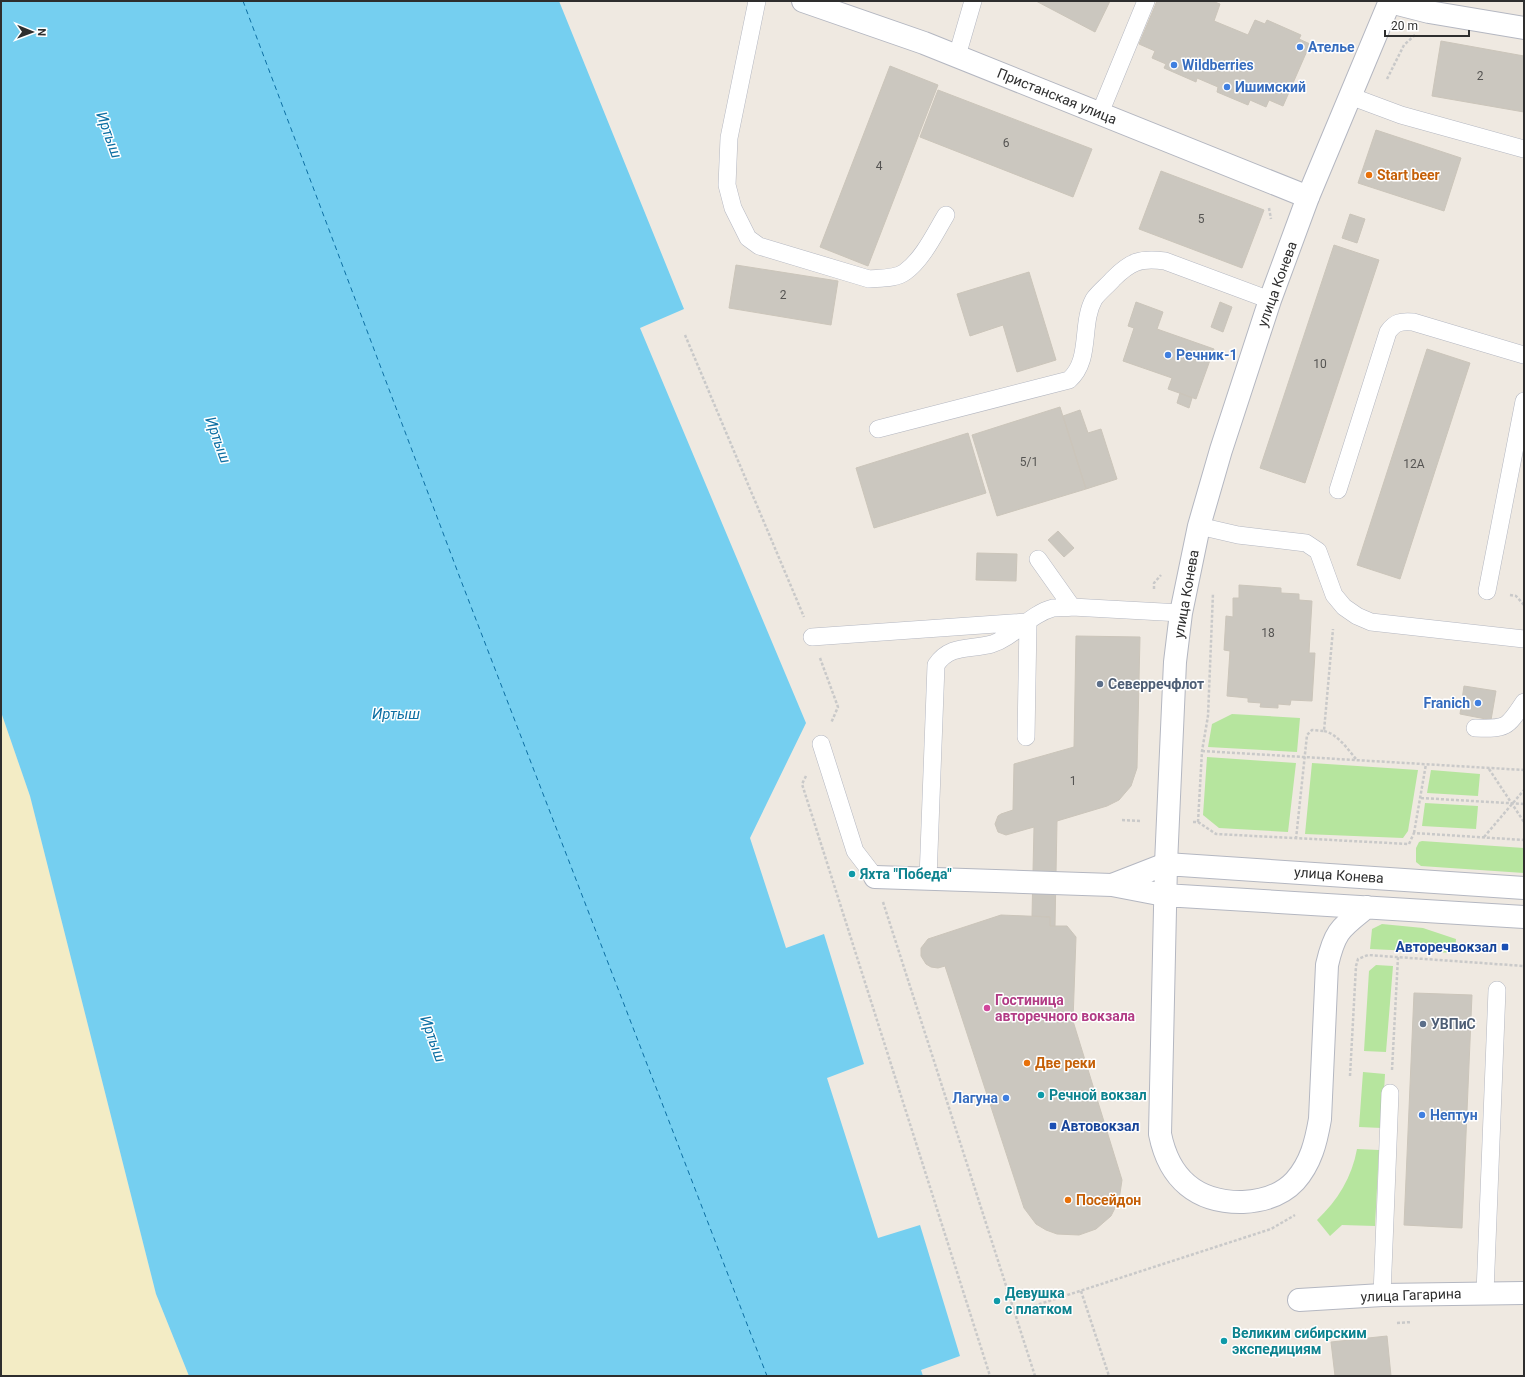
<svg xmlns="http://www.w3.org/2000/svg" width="1525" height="1377" font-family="Roboto,sans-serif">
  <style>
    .green { fill: #b6e59e }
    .sand { fill: #f3ecc5 }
    .water { fill: #75cff0 }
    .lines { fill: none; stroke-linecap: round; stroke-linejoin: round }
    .ferry { stroke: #0d6fa3; stroke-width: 1; stroke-dasharray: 5 4; stroke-linecap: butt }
    .building { fill: #cbc7bf; stroke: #cbc5ba }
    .service-casing { stroke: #b4b7c1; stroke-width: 18 }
    .minor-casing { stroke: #b4b7c1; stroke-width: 24 }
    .tertiary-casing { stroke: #b4b7c1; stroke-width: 24 }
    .secondary-casing { stroke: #b4b7c1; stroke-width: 24 }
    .path { stroke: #c9c9c9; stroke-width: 2.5; stroke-dasharray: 3 2; stroke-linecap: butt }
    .service { stroke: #fff; stroke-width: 17 }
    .minor { stroke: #fff; stroke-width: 22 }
    .tertiary { stroke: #fff; stroke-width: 22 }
    .secondary { stroke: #fff; stroke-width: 22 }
    .shop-dot { fill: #3f7fe0; stroke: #fff; stroke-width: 1.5 }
    .food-dot { fill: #e8710a; stroke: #fff; stroke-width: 1.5 }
    .service-dot { fill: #5c6f8a; stroke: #fff; stroke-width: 1.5 }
    .culture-dot { fill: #0f9aa8; stroke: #fff; stroke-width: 1.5 }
    .transit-dot { fill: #1a4fb4; stroke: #fff; stroke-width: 1.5 }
    .hotel-dot { fill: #d1479c; stroke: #fff; stroke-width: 1.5 }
    .labels { text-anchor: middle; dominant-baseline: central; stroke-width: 3; stroke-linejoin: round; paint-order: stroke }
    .number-label { font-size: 12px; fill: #555452 }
    .shop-label { font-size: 14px; font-weight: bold; fill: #366cbe; stroke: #fff; text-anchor: start }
    .street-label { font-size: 14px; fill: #2e2e2e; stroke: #fff }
    .food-label { font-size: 14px; font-weight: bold; fill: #c56008; stroke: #fff; text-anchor: start }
    .service-label { font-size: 14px; font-weight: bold; fill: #4e5e75; stroke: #fff; text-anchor: start }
    .culture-label { font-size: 14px; font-weight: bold; fill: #0d838f; stroke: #fff; text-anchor: start }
    .transit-label { font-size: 14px; font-weight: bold; fill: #164399; stroke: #fff; text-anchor: end }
    .hotel-label { font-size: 14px; font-weight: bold; fill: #b23c85; stroke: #fff; text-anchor: start }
    .water-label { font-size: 15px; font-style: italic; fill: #0d6fa3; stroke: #fff }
  </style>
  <rect width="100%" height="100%" fill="#efe9e1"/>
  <path class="green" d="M1232,714L1300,718L1297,752L1208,747L1212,724Z
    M1207,757L1296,763L1288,832L1219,828L1203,815Z
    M1312,763L1418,770L1408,831L1403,838L1305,834Z
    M1431,770L1480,774L1478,796L1427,793Z
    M1425,803L1478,806L1476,829L1422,826Z
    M1422,841L1524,848V873L1421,866L1416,862V848L1419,842Z
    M1382,924L1423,928L1456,939L1455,953L1370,949L1372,929Z
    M1376,965L1393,966L1386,1052L1364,1051L1369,971Z
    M1363,1072L1385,1074L1382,1128L1359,1127Z
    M1357,1149L1379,1150L1375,1226L1342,1225L1330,1236L1317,1220C1338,1200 1352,1177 1357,1149Z"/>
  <path class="sand" d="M1,712L30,796L156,1294L189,1376H1Z"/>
  <path class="water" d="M1,1H559L684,309L640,328L806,723L750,838L786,948L824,934L864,1064L827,1078L878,1238L920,1225L960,1356L921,1370L923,1376H189L156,1294L30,796L1,712Z"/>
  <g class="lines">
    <path class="ferry" d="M243,1L460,578L767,1376"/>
  </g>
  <path class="building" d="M1036,1H1110L1095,32Z
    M1157,1H1212L1220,4L1214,21L1248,35L1255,20L1265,24L1267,20L1301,35L1299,39L1310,44L1283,106L1269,100L1266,107L1250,100L1248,105L1217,92L1218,87L1197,78L1196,82L1164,68L1166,64L1152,58L1155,51L1139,44Z
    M1441,41L1524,56V112L1432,96Z
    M890,66L938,85L868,266L820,247Z
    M938,90L1092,149L1073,197L920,137Z
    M1376,130L1461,158L1444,211L1358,183Z
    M1161,171L1264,210L1242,268L1139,229Z
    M1350,214L1365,219L1357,243L1342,238Z
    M1334,245L1379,260L1305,483L1260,468Z
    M736,265L838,281L831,325L729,308Z
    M1029,272L1056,360L1017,372L1003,325L970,336L957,294Z
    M1136,302L1163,312L1157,329L1214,349L1196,399L1168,389L1172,378L1123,361L1134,328L1128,326Z
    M1220,302L1232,307L1223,332L1211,327Z
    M1427,349L1470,363L1400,579L1357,565Z
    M1180,393L1192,398L1189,408L1177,403Z
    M1060,407L1086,489L997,516L972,435Z
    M1080,410L1088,433L1101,429L1117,479L1086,489L1063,416Z
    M968,433L986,493L874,528L856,468Z
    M1058,531L1074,548L1064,557L1048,540Z
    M977,553L1017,554L1016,581L976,580Z
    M1239,585L1281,588V593L1299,594V600L1312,601L1309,653H1315L1312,701L1291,700L1290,705L1278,704V708L1260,707L1261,703L1248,702V698L1227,696L1230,651L1224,650L1226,616L1233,617V598H1239Z
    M1076,636L1140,637L1137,768L1131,786L1119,800L1107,806L1057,821L1055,926H1050V917L1032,916L1034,827L1006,835L998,832L995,824L998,816L1001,814L1013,810L1014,764L1074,747Z
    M1464,686L1496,691L1491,720L1460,714Z
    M1001,915L1050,917V926H1067L1076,937L1073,1021L1122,1180L1119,1200L1111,1216L1096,1229L1079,1235L1057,1234L1046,1230L1036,1224L1024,1208L945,966L938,968L931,967L926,964L921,956V948L928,939Z
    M1414,993L1472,995L1462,1228L1404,1225Z
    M1387,1336L1391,1376H1335L1331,1342Z"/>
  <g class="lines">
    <g class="service-casing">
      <path id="service" d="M757,1L729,138L727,185L733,208L748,238L759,246L869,279C879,278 896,279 905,272C923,259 935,233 946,215
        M957,56L973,1
        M1350,96L1401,115L1524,149
        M1100,113L1146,1
        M878,429L1069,380C1092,360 1080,324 1094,299C1099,292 1108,285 1113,279C1131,261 1140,258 1165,261L1270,300
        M1338,490L1388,332C1395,322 1401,321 1413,322L1524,355
        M1199,526L1238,535L1306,543L1318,551L1334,595L1344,607L1357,616L1371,622L1524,639
        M1038,559L1072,607
        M1487,591L1524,401
        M812,637L1026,622
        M1475,728C1507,729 1507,728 1524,702
        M1026,737L1028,622
        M821,744L855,851L875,877
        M928,879L936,665C950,644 970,650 992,644C1014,637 1030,614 1053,608C1059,607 1066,608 1072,607L1181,613
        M1485,1293L1497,990
        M1382,1295L1390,1093"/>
    </g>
    <g class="minor-casing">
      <path id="minor" d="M803,1L924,43L1308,197
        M1390,2L1429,12L1524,28
        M875,877L1112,885L1164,895
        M1112,885L1166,864
        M1299,1300L1382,1295L1524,1293"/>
    </g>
    <g class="tertiary-casing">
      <path id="tertiary" d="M1166,864L1175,662L1181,613L1199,526L1221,450L1270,300L1308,197L1390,1"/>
    </g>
    <g class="secondary-casing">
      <path id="secondary" d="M1164,895L1524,917
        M1367,907C1341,928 1335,930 1327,965L1320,1119C1316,1142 1311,1163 1295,1181C1282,1195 1262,1201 1243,1202C1197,1203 1169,1179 1160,1134L1166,864L1524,888"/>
    </g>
    <path class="path" d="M1387,79L1404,45L1415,35
      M1269,208L1271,219
      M685,335L804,617
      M1154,589V583L1161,575
      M1510,595L1516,596L1524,605
      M820,658L838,707L831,723
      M1324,731C1338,734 1348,750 1357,760
      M1202,751L1524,770
      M1489,769L1524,822
      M806,776L802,784L990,1376
      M1421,798L1524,804
      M1122,820L1142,821
      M1193,822H1198L1216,834L1409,844L1414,833L1524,840
      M1198,822L1202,751L1208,716L1213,593
      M1414,833L1426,764
      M1484,837L1524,790
      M1296,839L1307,735L1312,730L1324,731L1333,629
      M883,902L1035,1376
      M1392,1070L1398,957
      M1350,1076L1356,966L1358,959L1368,955L1524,966
      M1081,1291L1109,1376
      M1015,1312L1271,1229L1295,1215
      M1397,1323L1412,1322"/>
    <use href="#service" class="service"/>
    <use href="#minor" class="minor"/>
    <use href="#tertiary" class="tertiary"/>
    <use href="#secondary" class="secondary"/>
  </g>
  <g class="shop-dot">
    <circle cx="1300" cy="47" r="4"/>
    <circle cx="1174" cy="65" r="4"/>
    <circle cx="1227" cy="87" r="4"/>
    <circle cx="1168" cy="355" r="4"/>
    <circle cx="1478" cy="703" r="4"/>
    <circle cx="1006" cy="1098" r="4"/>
    <circle cx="1422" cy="1115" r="4"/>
  </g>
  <g class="food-dot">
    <circle cx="1369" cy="175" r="4"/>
    <circle cx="1027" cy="1063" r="4"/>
    <circle cx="1068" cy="1200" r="4"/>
  </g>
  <g class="service-dot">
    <circle cx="1100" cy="684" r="4"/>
    <circle cx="1423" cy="1024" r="4"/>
  </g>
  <g class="culture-dot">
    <circle cx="852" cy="874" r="4"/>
    <circle cx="1041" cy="1095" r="4"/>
    <circle cx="997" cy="1301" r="4"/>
    <circle cx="1224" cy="1341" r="4"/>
  </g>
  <g class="transit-dot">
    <rect x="1501" y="943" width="8" height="8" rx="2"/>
    <rect x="1049" y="1122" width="8" height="8" rx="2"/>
  </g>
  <circle class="hotel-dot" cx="987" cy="1008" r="4"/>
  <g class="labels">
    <g class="number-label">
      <text x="1480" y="76">2</text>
      <text x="1006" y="143">6</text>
      <text x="879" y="166">4</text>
      <text x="1201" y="219">5</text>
      <text x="783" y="295">2</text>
      <text x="1320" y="364">10</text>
      <text x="1029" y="462">5/1</text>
      <text x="1414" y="464">12А</text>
      <text x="1268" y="633">18</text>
      <text x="1073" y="781">1</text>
    </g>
    <g class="shop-label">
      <text x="1308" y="47">Ателье</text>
      <text x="1182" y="65">Wildberries</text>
      <text x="1235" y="87">Ишимский</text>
      <text x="1176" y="355">Речник-1</text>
      <text x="1470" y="703" text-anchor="end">Franich</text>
      <text x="998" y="1098" text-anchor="end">Лагуна</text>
      <text x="1430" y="1115">Нептун</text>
    </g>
    <g class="street-label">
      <text transform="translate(1057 96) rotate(22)">Пристанская улица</text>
      <text transform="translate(1277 284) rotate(-70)">улица Конева</text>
      <text transform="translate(1186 594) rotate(-80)">улица Конева</text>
      <text transform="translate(1339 875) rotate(4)">улица Конева</text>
      <text transform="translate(1411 1295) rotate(-2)">улица Гагарина</text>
    </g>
    <g class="food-label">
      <text x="1377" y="175">Start beer</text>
      <text x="1035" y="1063">Две реки</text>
      <text x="1076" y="1200">Посейдон</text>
    </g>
    <g class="service-label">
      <text x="1108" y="684">Северречфлот</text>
      <text x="1431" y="1024">УВПиС</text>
    </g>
    <g class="culture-label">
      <text x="860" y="874">Яхта "Победа"</text>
      <text x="1049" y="1095">Речной вокзал</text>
      <text x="1005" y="1293">Девушка<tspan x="1005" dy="16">с платком</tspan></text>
      <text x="1232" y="1333">Великим сибирским<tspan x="1232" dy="16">экспедициям</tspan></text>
    </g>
    <g class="transit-label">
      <text x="1497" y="947">Авторечвокзал</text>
      <text x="1061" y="1126" text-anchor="start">Автовокзал</text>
    </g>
    <g class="hotel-label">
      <text x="995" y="1000">Гостиница<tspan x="995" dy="16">авторечного вокзала</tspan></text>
    </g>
    <g class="water-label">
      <text transform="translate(109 135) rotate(70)">Иртыш</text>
      <text transform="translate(218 440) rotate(70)">Иртыш</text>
      <text x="396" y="714">Иртыш</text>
      <text transform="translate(433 1039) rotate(70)">Иртыш</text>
    </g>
  </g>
  <rect width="1525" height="1377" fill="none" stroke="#2e2e2e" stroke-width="4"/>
  <g transform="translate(32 32) rotate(91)" stroke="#ffffff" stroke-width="3" paint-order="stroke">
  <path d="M0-3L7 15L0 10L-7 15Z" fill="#2e2e2e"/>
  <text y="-6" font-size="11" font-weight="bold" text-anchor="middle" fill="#2e2e2e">N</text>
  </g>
  <path d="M1385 30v6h84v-6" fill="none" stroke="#2e2e2e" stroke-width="2"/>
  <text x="1391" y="30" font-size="12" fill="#2e2e2e" stroke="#ffffff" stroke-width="3" paint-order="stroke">20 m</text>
</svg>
